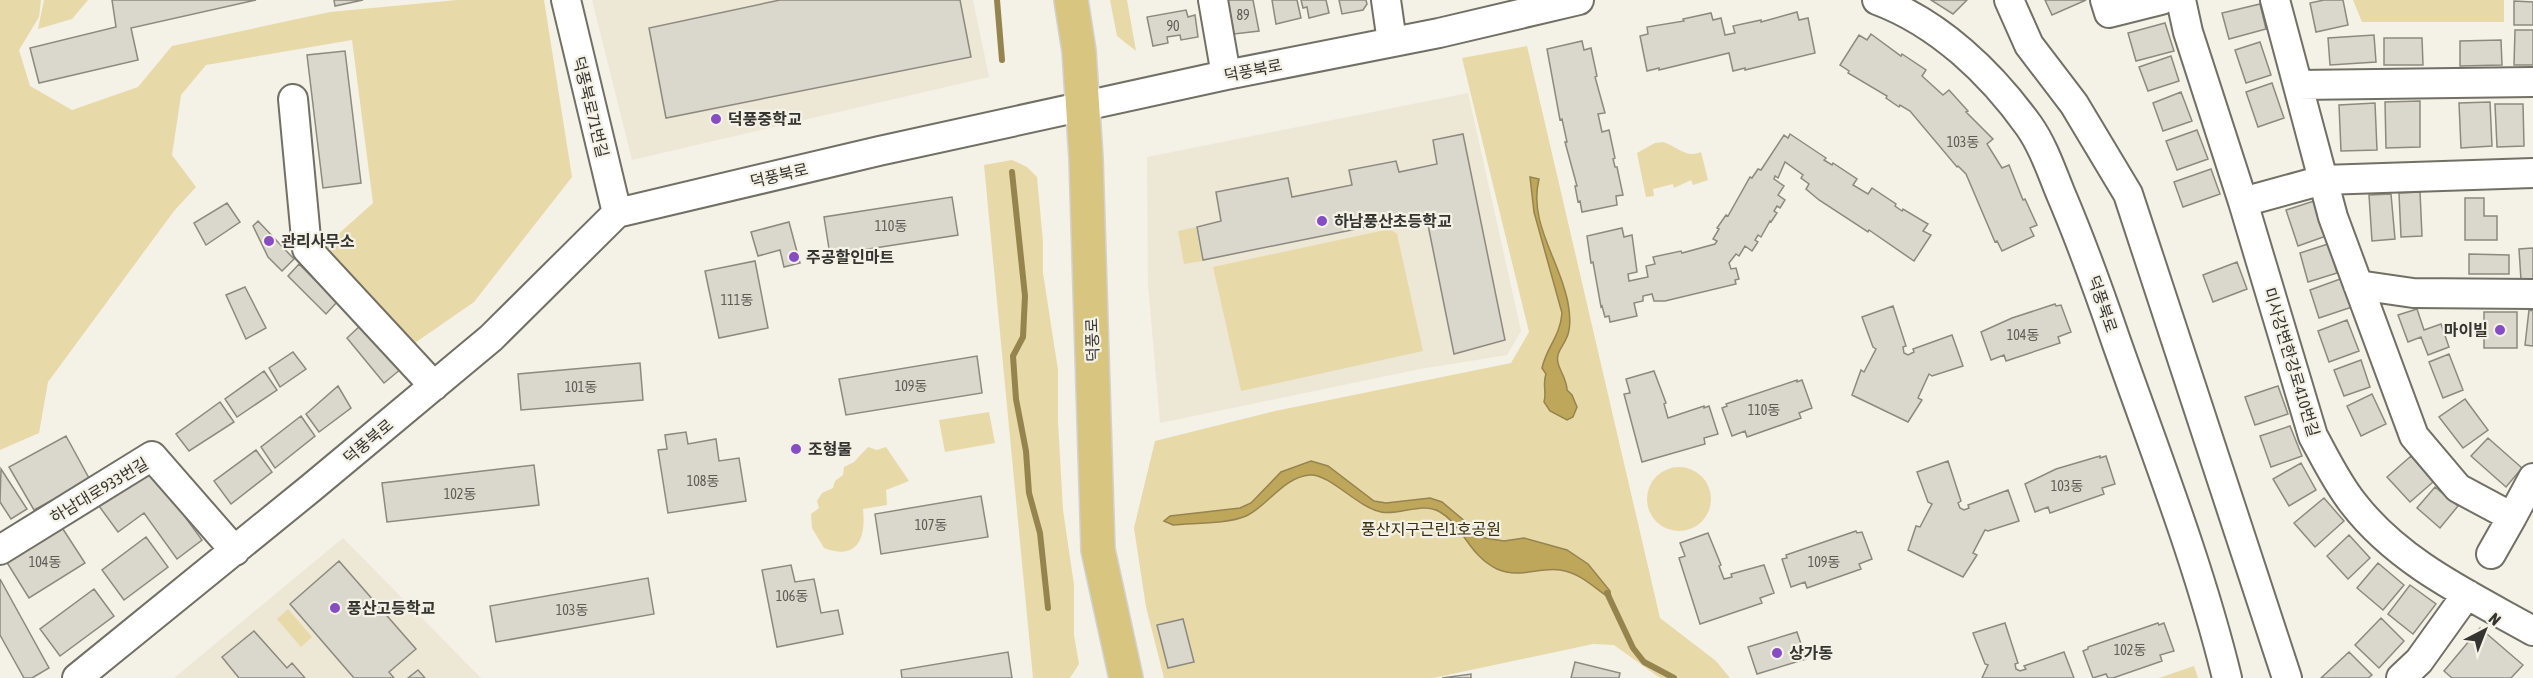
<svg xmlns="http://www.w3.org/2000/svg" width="2533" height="678" font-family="'Asap Condensed','Noto Sans KR',sans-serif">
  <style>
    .built { fill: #ede7d5 }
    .green { fill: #e8d9a9 }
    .water { fill: #bea75b; stroke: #95844e; stroke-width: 1.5 }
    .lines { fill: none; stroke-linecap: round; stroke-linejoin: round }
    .stream { stroke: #95844e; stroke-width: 6 }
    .building { fill: #dad7cc; stroke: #8c897f; stroke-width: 1.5 }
    .minor-casing { stroke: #726f65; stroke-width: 32 }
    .major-casing { stroke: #d3d2d1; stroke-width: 36 }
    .minor { stroke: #fff; stroke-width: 28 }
    .major { stroke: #d8c580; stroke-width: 33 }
    .poi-dot { fill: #864cc3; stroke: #f4f1e6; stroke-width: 2 }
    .labels { text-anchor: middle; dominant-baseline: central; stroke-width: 4.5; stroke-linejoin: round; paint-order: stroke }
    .number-label { font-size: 14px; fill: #5e5d57 }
    .street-label { font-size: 16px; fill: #353430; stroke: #f4f1e6 }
    .poi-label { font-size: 16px; font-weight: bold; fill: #353430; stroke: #f4f1e6; text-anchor: start }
    .park-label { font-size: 16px; fill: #372e0b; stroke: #f4f1e6 }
  </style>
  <rect width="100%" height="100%" fill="#f4f1e6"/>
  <path class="built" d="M592,0H973L989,77L632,160Z
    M1468,93L1521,331L1507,355L1420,369L1160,423L1148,285L1147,157Z
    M343,538L481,678H174Z"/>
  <path class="green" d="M0,0H41L39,17L19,50L30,86L72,110L138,87L172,46L330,12L457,0H544L572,177L474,302L409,347L325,246L373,203L352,40L206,65L181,95L172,155L196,187L174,211L48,382L39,433L0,450Z
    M44,0H88L72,19L38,29Z
    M1110,0H1127L1136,51L1117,36Z
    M2353,0H2504V22H2362Z
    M1527,46L1660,618L1716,661L1730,678H1660L1614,645L1593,644L1433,678H1164L1146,607L1134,528L1155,441L1275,411L1511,363L1529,332L1462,58Z
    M1663,142C1677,146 1686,159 1701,152L1708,180L1693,185L1691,180L1674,188L1673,184L1653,189L1654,196L1646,197L1637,153L1655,143Z
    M1012,160L1027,167L1037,177L1043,242V273L1058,370V422L1063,510L1074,585V635L1079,664L1070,678H1033L984,165Z
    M1196,227L1202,261L1184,264L1178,231Z
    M1390,229L1397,234L1423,351L1241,391L1213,267Z
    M989,412L995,443L945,452L939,420Z
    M868,447L877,450L886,447L909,481L886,490L887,505L863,509C866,538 858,561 824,548L812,528L811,514L819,508L817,501L822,493L833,488L835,481L843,475L844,467L854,462Z
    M1647 499a32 32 0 1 1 64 0a32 32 0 1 1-64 0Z
    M288,609L312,637L301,647L277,619Z
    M2194,666L2198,678H2159Z"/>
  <path class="water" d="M1530,177L1539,179C1528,223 1560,260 1568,303C1570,314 1572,328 1566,339C1564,344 1559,350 1558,355C1555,366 1567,377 1567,390L1572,395L1577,407L1573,417L1567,420L1550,411L1544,402C1547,392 1542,384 1546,374L1542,368C1547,346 1560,337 1562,313L1534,212Z
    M1311,461L1328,466L1374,501L1386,503L1430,498L1442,502L1485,538L1504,541L1524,538L1567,550L1588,564L1610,591L1611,599C1594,588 1581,573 1560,570C1538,567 1520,579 1497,569C1468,555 1463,525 1440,512C1422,501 1400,516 1381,512C1357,507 1330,474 1310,475C1283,477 1268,506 1246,516C1228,524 1193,523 1173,525L1164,521L1170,516L1240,508L1251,503L1281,472Z"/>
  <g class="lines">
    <path class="stream" d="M997,0L1002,60
      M1012,172L1025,296L1023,337L1013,356L1016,399L1026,451L1029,493L1040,533L1048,608
      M1607,593L1633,648L1644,662L1674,678"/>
  </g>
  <path class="building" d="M112,0H256L131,28L138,60L39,83L30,48L116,27Z
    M334,0H363L335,6Z
    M780,0H960L971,57L666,118L649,28Z
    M1227,0H1253L1259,31L1234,34Z
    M1272,0H1297L1301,18L1276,24Z
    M1301,0H1326L1329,13L1309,18L1307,7L1303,8Z
    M1339,0H1366L1367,4L1363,10L1342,14Z
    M1931,0H1967L1953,14Z
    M2045,0H2086L2052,15Z
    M2324,0H2343L2348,25L2316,32L2310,3Z
    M2514,1L2533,2V25H2514Z
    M2260,4L2266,29L2229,39L2222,13Z
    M1186,10L1188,17L1195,15L1198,37L1181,40L1180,35L1167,37L1168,43L1153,46L1147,17Z
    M1797,12L1799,20L1808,18L1815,53L1745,70V68L1733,71L1729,53L1659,70V68L1647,71L1640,36L1648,34L1647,27L1684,21L1683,19L1711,13L1713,20L1721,18L1725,35L1735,33L1733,26L1761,20V22Z
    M2165,23L2174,51L2136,61L2128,33Z
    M2515,30H2533V65H2514Z
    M1871,34L1901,56L1902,54L1926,70L1922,76L1943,95L1949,90L1968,111L1966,112L1993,139L1987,144L2002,168L2009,165L2023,200L2025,199L2037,225L2030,228L2034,236L2002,251L1997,241L1995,242L1966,174L1958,166L1957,167L1910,111L1900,105L1899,107L1886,98L1887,96L1848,73L1849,71L1840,65L1859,35L1867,40Z
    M2374,35L2376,62L2330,65L2328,38Z
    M2384,38H2422L2423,65H2384Z
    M2501,40L2502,65L2460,66V41Z
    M1582,41L1584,50L1591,48L1597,76L1595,77L1605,113L1598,114L1602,132L1609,130L1615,158L1613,159L1615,167H1617L1623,195L1616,196L1617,205L1582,212L1580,201L1578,202L1575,186H1577L1565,142H1567L1562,119L1560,120L1547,49Z
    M2260,42L2271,75L2246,83L2235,50Z
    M345,51L361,183L323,188L307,55Z
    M2171,56L2179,81L2148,91L2139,67Z
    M2272,83L2284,118L2258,127L2246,92Z
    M2181,92L2192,121L2163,131L2153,103Z
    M2420,101V147L2386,148L2385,102Z
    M2490,102L2492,146L2461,148L2459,103Z
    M2375,103L2377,150L2341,151L2339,105Z
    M2495,104H2523L2524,146L2497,147Z
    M2197,130L2208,159L2177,170L2166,141Z
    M1463,134L1505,340L1454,354L1426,215L1203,260L1197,227L1221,221L1216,192L1288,178L1292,197L1352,185L1349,170L1396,161L1399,172L1437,164L1433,140Z
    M1790,134L1826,158L1824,160L1832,165L1833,163L1857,179L1853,185L1868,194L1872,188L1896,204L1895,206L1902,211L1903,209L1928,224L1923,231L1931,235L1914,261L1869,230L1868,232L1819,200L1806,189L1809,184L1801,178L1803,175L1785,162L1778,178L1775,176L1774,179L1784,186L1778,195L1785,200L1780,208L1777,206L1774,211L1777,213L1771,222L1770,221L1761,237L1758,235L1755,240L1758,242L1752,251L1745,246L1739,256L1736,254L1729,263L1731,269L1736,268L1739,279L1735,280L1736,284L1665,301H1654L1652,294L1643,296V301L1634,303L1637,316L1610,322L1609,316L1605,317L1602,306L1601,307L1593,262L1591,263L1587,236L1622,228L1624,237L1632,235L1637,272L1628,274L1629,281L1648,277L1646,266L1655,264L1653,257L1681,251L1682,253L1715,244L1717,241L1713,239L1719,229L1717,228L1726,215L1728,216L1750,177L1752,178L1758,169L1761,170L1784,135L1788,138Z
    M2211,169L2220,194L2183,207L2174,182Z
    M2420,192L2422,236L2401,237L2399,193Z
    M2391,194L2395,239L2372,241L2369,195Z
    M952,197L958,235L830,255L824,217Z
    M2465,198H2484V216H2497V240H2465Z
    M2314,201L2326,236L2298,246L2286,210Z
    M227,203L240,222L206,245L194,223Z
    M258,221L294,259L282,271L268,257L253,226Z
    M789,222L800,263L784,267L780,250L758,256L751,232Z
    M2328,244L2337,273L2308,282L2300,253Z
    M2533,248V279L2521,280L2519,249Z
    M2469,254L2509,255V274H2469Z
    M755,261L768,328L719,338L705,271Z
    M2237,262L2247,289L2213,302L2203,275Z
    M299,264L337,302L326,314L288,276Z
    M2343,278L2352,307L2319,318L2310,290Z
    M245,287L266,328L246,339L226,295Z
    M2055,304L2056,306L2061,305L2071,332L2058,337L2060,343L2006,361L2004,355L1991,360L1981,332L2012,318Z
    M1893,306L1906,346L1903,347L1904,353L1908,355L1914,352L1913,349L1952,335L1963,366L1932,376L1929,374L1918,398L1922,400L1908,422L1852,395L1861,370L1864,372L1876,349L1873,347L1862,317Z
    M2417,309L2424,330L2441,324L2449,347L2428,355L2421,337L2408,342L2398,315Z
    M2529,310L2533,311V346L2525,345Z
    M2484,312H2517V348H2484Z
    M2347,320L2359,351L2329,362L2318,331Z
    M361,325L401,369L384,383L347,338Z
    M293,352L306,369L280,387L269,368Z
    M2449,354L2463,390L2443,398L2429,362Z
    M977,356L982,393L846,415L839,379Z
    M2361,360L2370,387L2344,396L2334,370Z
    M640,363L643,400L521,410L518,374Z
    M264,371L277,390L237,417L225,399Z
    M1654,371L1666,403L1664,404L1668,418L1704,406V408L1709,406L1718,434L1704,438L1705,444L1642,462L1624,394L1630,393L1626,379Z
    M1797,380V382L1802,380L1812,408L1799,413L1801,418L1747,437L1745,431L1732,436L1722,408L1727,406L1726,404Z
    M338,386L351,408L319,432L306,414Z
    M2278,386L2288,414L2255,425L2245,397Z
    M2372,394L2386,424L2361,436L2347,406Z
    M2465,399L2488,430L2463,448L2439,417Z
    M220,402L234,422L189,451L176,434Z
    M301,416L315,436L275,468L261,447Z
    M2290,426L2302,456L2271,467L2260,436Z
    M686,432L688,444L716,439L719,461L739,458L746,501L668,513L658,450L667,449L665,435Z
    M66,436L90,480L34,510L9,467Z
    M2488,438L2522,468L2506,487L2471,456Z
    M256,450L272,472L231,504L214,481Z
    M2100,456V458L2106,456L2115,484L2102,488L2104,494L2050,513L2048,507L2035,512L2025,484L2056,469Z
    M2411,456L2433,482L2410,502L2387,477Z
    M1948,461L1961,501L1958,503L1960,508L1964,510L1969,508L1968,505L2008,490L2019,521L1988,531L1985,530L1973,553L1977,555L1963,577L1908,550L1916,526L1920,527L1932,504L1928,502L1917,472Z
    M2301,463L2316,490L2289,506L2273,479Z
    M534,465L539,505L387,522L382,483Z
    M1,469L27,509L11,519L0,502Z
    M150,469L202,540L177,559L144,513L118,532L99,506Z
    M2435,487L2458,506L2440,528L2417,508Z
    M981,496L988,537L881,554L875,514Z
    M2324,498L2344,521L2315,547L2294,523Z
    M61,526L85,563L29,598L6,561Z
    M1856,531L1857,533L1862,532L1872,559L1859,564L1861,569L1807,588L1805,582L1791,587L1782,559L1787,558L1786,555Z
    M1708,533L1721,565L1719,566L1724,579L1732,577L1731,574L1764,565L1774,593L1760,598L1762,603L1700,624L1679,558L1685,556L1680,543Z
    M2349,535L2370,558L2348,579L2327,556Z
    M146,537L168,567L124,600L102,570Z
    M339,561L416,649L389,672L394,678H354L290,604Z
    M2378,563L2404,585L2383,610L2357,588Z
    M791,565L795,582L814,579L821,613L838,610L843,634L777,647L762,570Z
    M648,578L654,614L496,642L490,606Z
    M0,579L49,668L32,678H24L0,635Z
    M2410,585L2436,604L2413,634L2388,614Z
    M94,589L114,616L60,656L40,629Z
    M2381,618L2404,641L2379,668L2355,645Z
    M1183,619L1194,662L1168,668L1157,625Z
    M2005,623L2018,663L2015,664L2016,669L2020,671L2026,669L2024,666L2064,652L2074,678H1982L1988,665L1985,664L1973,633Z
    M2158,623L2159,625L2164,623L2174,651L2160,655L2162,661L2113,678H2108L2106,674L2093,678L2083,651L2088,649V647Z
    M2480,628L2523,665L2511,678H2452L2444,671Z
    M254,631L287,668L292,663L305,678H239L222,657Z
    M1797,632L1806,659L1757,674L1748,647Z
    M1008,652L1012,678H902L901,670Z
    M2349,652L2372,675L2368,678H2321Z
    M1575,662L1620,673L1619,678H1571Z
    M418,670L425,678H408Z
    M1471,674V678H1442Z"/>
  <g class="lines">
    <g class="minor-casing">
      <path id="minor" d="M566,0L617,213
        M1213,0L1226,75
        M1386,0L1392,42
        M1877,0C1939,23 1991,73 2029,126C2043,146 2051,170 2060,192C2081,241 2099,291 2116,341C2155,452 2199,563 2227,678
        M2009,0L2029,45L2074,104L2128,194L2287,678
        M2105,0L2109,13L2161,0
        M2181,0L2188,32L2243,202L2313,436C2325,458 2337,483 2353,503C2399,563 2469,595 2533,631
        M2275,0L2333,217L2414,436L2458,488L2512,517L2533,478
        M2298,85L2533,82
        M293,99L307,249L434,386
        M2243,202L2323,180L2533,173
        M2358,285L2413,293L2533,294
        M0,550L152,456L235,551
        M2491,554L2512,517
        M77,678L311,488L491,338L617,213L879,151L1226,75L1439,33L1579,0
        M2401,678L2419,661L2467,594"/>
    </g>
    <g class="major-casing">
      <path id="major" d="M1071,0L1079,51L1086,158L1098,550L1126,678"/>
    </g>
    <use href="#minor" class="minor"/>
    <use href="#major" class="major"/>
  </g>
  <g class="poi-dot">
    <circle cx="716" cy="119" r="6"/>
    <circle cx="1322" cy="221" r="6"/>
    <circle cx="269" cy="241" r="6"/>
    <circle cx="794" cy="257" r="6"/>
    <circle cx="2500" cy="330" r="6"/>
    <circle cx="796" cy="449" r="6"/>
    <circle cx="335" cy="608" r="6"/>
    <circle cx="1777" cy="653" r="6"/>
  </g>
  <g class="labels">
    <g class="number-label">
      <text x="1243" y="15">89</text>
      <text x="1173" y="26">90</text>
      <text x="1963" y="142">103동</text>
      <text x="891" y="226">110동</text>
      <text x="737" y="300">111동</text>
      <text x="2023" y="335">104동</text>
      <text x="911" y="386">109동</text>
      <text x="581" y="387">101동</text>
      <text x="1764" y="410">110동</text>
      <text x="703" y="481">108동</text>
      <text x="2067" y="486">103동</text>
      <text x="460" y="494">102동</text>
      <text x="931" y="525">107동</text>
      <text x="45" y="562">104동</text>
      <text x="1824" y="562">109동</text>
      <text x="792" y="596">106동</text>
      <text x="572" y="610">103동</text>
      <text x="2130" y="650">102동</text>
    </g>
    <g class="street-label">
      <text transform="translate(1253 70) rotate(-11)">덕풍북로</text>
      <text transform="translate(591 107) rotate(76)">덕풍북로71번길</text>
      <text transform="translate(779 175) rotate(-13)">덕풍북로</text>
      <text transform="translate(2103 304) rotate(71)">덕풍북로</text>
      <text transform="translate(1092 340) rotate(-92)">덕풍로</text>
      <text transform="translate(2292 362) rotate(73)">미사강변한강로410번길</text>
      <text transform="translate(368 441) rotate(-40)">덕풍북로</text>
      <text transform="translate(99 490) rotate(-31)">하남대로933번길</text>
    </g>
    <g class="poi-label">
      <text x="728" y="119">덕풍중학교</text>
      <text x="1334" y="221">하남풍산초등학교</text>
      <text x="281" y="241">관리사무소</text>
      <text x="806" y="257">주공할인마트</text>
      <text x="2488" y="330" text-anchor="end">마이빌</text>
      <text x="808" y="449">조형물</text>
      <text x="347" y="608">풍산고등학교</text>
      <text x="1789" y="653">상가동</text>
    </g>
    <g class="park-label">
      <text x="1431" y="529">풍산지구근린1호공원</text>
    </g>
  </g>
  <g transform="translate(2485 630) rotate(42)" stroke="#f4f1e6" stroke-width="4.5" paint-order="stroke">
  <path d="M0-4.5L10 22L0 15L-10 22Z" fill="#353430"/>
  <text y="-9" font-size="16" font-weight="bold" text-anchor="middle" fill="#353430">N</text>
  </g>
</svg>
